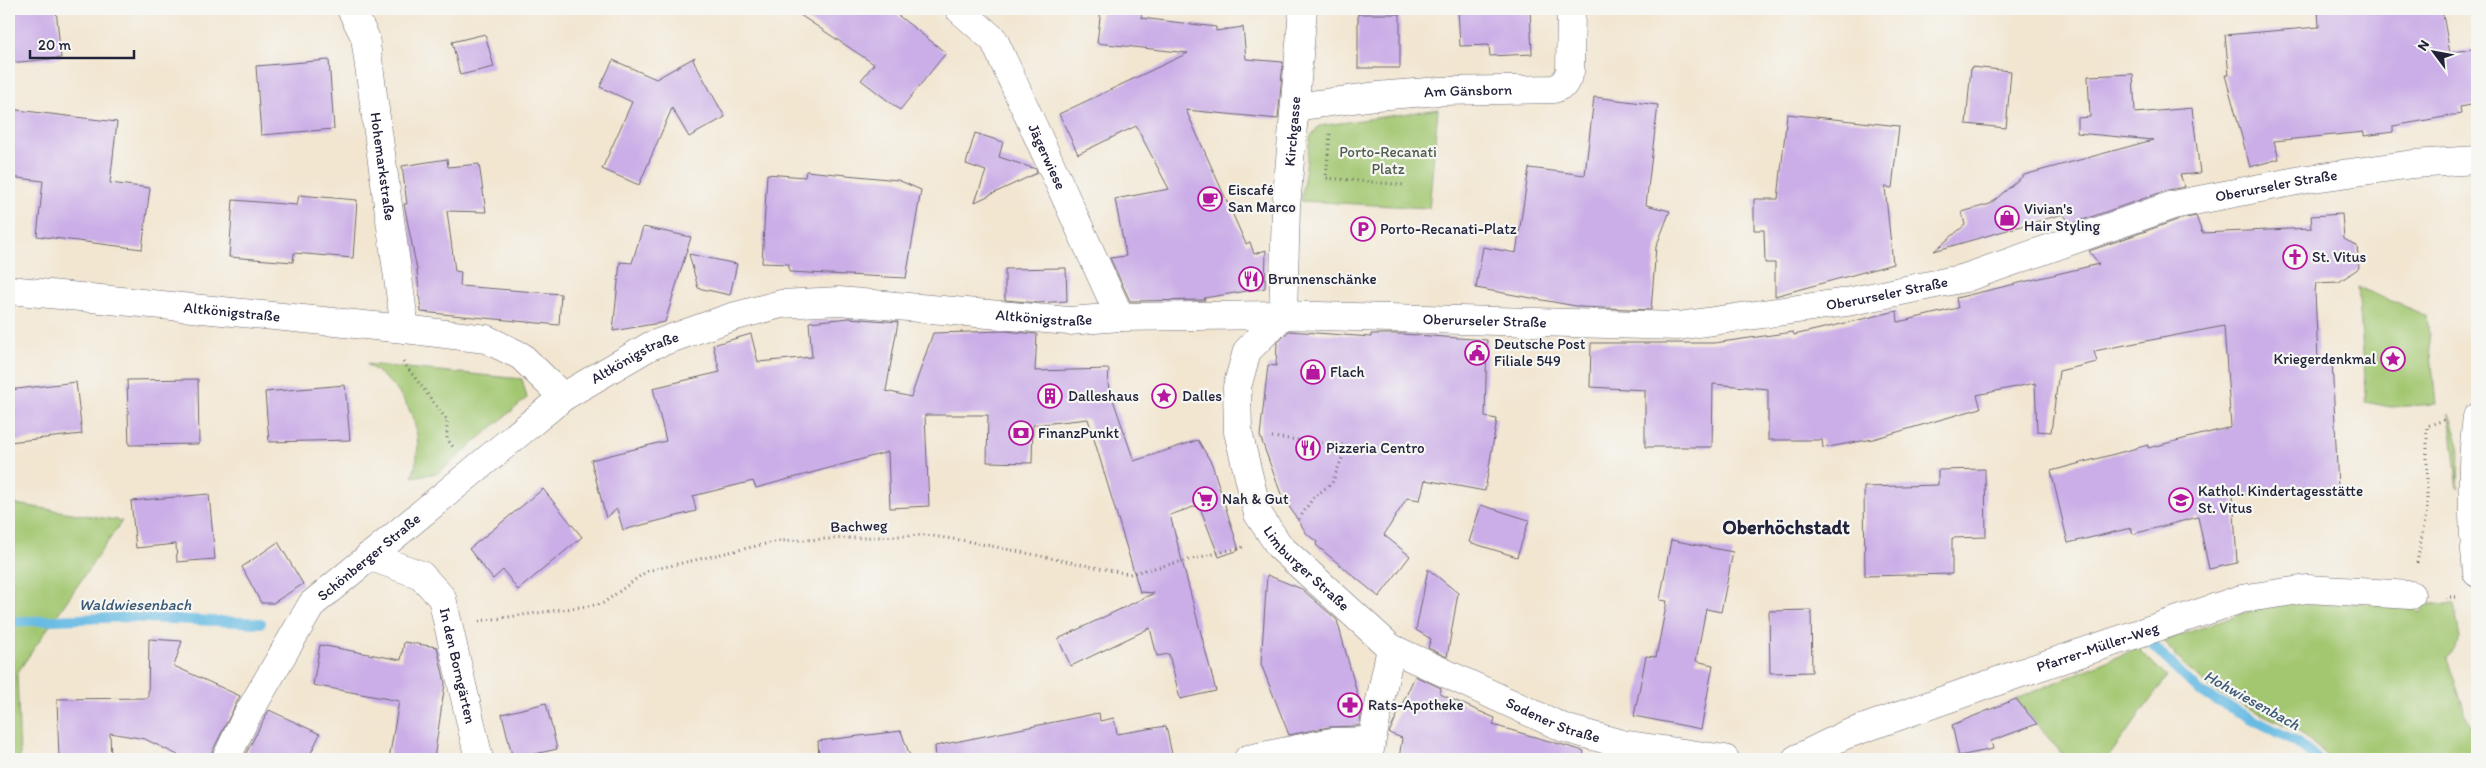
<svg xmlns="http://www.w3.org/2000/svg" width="2486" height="768" font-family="Itim,sans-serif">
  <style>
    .green { fill: #a3c771; stroke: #627456 }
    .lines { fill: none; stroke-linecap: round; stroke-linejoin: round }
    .stream { stroke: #67bbe3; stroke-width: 10 }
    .building { fill: #cbaee7 }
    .minor-casing { stroke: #6b6770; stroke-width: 29 }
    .major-casing { stroke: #6b6770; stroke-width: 29 }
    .path { stroke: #6b6770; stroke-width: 3; stroke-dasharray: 1 4; stroke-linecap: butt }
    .minor { stroke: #fff; stroke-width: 28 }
    .major { stroke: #fff; stroke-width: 28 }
    .labels { text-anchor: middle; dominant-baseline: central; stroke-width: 4.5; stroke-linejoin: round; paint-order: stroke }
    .street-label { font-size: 15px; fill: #22223b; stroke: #f6f6f2 }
    .park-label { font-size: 15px; fill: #4f5c4e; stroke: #f6f6f2 }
    .poi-label { font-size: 15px; fill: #22223b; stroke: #f6f6f2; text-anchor: start }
    .water-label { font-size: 16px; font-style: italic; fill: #3a5876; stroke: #f6f6f2 }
    .district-label { font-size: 20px; font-weight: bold; fill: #22223b; stroke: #f6f6f2 }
  </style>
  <rect width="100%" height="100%" fill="#f6f6f2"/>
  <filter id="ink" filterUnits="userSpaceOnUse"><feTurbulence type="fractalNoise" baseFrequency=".02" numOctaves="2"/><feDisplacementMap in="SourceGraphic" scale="10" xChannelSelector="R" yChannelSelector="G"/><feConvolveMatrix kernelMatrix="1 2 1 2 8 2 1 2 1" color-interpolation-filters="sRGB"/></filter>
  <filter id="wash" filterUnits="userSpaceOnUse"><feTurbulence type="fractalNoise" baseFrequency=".0096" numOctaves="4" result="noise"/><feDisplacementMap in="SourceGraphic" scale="20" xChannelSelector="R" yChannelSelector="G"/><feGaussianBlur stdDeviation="1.12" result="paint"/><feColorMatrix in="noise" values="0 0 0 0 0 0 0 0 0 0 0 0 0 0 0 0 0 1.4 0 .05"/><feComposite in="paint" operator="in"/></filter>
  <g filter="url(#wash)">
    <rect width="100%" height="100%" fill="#f2e6d1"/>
    <path class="green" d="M1438,109L1429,208L1301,201L1310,137L1319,126Z
      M2358,287L2427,316L2436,404L2391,407L2365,402L2366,390Z
      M366,364L522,379L527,398L438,473L412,477C429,430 406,389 366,364Z
      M2449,414L2459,445L2458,488Z
      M9,503L122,521L17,673L20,759H9Z
      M2277,602L2410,604L2420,613L2426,604H2454L2460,639L2447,659L2477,746V759H2330L2301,733L2214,691L2181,662L2163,641Z
      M2138,648L2167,677L2107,759H2066L2016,699Z"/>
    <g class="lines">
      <path class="stream" d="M9,622L124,617L261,623
        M2152,645L2200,692L2295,741L2317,759"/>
    </g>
    <g id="blocks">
      <path class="building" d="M9,9H56L61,58L9,63Z
        M791,9H890L946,53L900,110L861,80L874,64Z
        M1101,9H1142L1141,18L1216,27V31L1243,27L1246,59L1283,62L1278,119L1186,110L1246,244L1250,242L1254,254L1266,250L1265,288L1204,298L1205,300L1130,301L1110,258L1126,256L1115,199L1169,189L1136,126L1078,154L1059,114L1188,53L1097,43Z
        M1458,9H1530L1532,54L1490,56L1489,45L1460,46Z
        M2318,9H2442L2450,53L2477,48V104L2460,107L2461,114L2393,126V132L2364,136V132L2274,141L2279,159L2250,167L2225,75H2229L2225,35L2319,27Z
        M1358,14H1400V68H1358Z
        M485,34L494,67L460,75L452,42Z
        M695,57L693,60L725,117L689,137L672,108L639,185L602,169L632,102L600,87L613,60L656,79Z
        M329,60L334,129L261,135L256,66Z
        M1971,67L2011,71L2006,128L1966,124Z
        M2133,74L2135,113L2192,108L2200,173L2180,175L2185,187L2168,190L2071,224L2063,214L1934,251L1965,225L1962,212L1990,204L2024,175L2153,140L2077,133V118L2090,117L2088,76Z
        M1594,97L1658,105L1646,205L1670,211L1656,247L1651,310L1581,307L1476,288L1483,247L1516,253L1529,168L1585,175Z
        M9,109L117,122L110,183L150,188L142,249L37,236L43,181L9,177Z
        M1787,114L1899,126L1892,188L1885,187L1893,264L1775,296V263H1765L1764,230H1754V199H1778Z
        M975,133L1003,142L999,157L1036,169L1037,173L975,202L986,171L966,164Z
        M447,159L448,167L479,164L486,212L447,211L455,271L461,272L460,286L561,294L559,325L421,312L417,270L404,204H407L402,166Z
        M806,171L898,180L921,190L906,278L789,272V264L762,263L767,174L805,177Z
        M299,195L357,200L353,258L294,253L293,262L229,257L233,200L297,205Z
        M2342,214L2344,239L2357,246L2359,268L2339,282L2316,283L2315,292L2318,360L2332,359L2338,489L2233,495L2237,563L2209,569L2198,517L2133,534L2131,528L2068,543L2051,471L2148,445V448L2231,427L2224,326L2094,351L2097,362L2059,371L2051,432L2037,431L2035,383L1977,395L1981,408L1873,439L1823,448L1822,440H1768V389L1713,384L1712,447H1645V390L1590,387L1591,343H1714L1793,332L1794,335L1897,311L1898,322L1958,308L1956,298L2099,264L2089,251L2177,220L2196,216L2202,233L2312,228L2311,216Z
        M643,227L691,237L665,322L613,331L620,262L632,263Z
        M689,254L737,264L730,295L698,288Z
        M1066,268L1067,301L1038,303L1005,300V269Z
        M849,318L898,322L886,391L911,397L933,333L1005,331L1037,334L1035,371L1109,369L1108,385L1134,461L1198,440L1212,464L1239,550L1219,557L1199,505L1170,515L1216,691L1180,699L1169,654L1157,656L1150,628L1071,666L1058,639L1154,593L1140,592L1088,419L1033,425L1032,463L987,462L988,415H925L929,506L890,508L888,452L756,488L753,481L693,496L696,511L623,530L617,509L606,518L591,460L666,441L653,388L720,372L713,345L751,334L758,362L812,357L809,322Z
        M1289,331L1371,337V334H1402L1487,340L1485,417L1497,419L1485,491L1425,480L1420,500L1407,498L1384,535L1410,556L1379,597L1316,545L1317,542L1307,534L1281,494L1260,436L1268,365L1276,366L1277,343Z
        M198,379L199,444L129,445L127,380Z
        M76,382L82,434L9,442V390Z
        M345,385L350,440L269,442L265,392Z
        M1985,469L1986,537L1952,538V574L1865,576L1864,487L1938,485V470Z
        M543,489L582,537L518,590L503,570L493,579L469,549Z
        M209,494L215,559L177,562L176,544L136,548L131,501Z
        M1481,505L1529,520L1517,557L1469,542Z
        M1671,540L1733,552L1721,612L1706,609L1696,661L1713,665L1701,729L1634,716L1646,656L1656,657L1667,601L1660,600Z
        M278,542L303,584L273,603H261L242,567Z
        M1428,569L1458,593L1447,657L1428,648L1431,639L1416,630Z
        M1267,575L1302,589L1337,620L1362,711L1359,726L1329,727L1289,735L1261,664Z
        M1811,610L1812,672L1770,673L1769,611Z
        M149,639L182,641L174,666L240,696L212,752L211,759H186L145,739L110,733L111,759H59L57,699L148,698Z
        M404,642L437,647L445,683L434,759H389L399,701L313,685L320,645L401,660Z
        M1415,676L1441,688L1440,694L1495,718L1493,725L1584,751L1583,759H1399L1402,738L1389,733Z
        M2016,699L2037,724L1991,741L1993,749L1959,756L1952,725Z
        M546,703L557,749L513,759L502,714Z
        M269,710L320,734L308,759H243Z
        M1099,713L1100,721L1114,718L1117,734L1166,726L1173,759H936L935,746Z
        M901,731L911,759H819L818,741Z"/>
    </g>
  </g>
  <g filter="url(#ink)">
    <use href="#blocks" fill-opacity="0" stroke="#6b6770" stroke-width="1"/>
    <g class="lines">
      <g class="minor-casing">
        <g id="minor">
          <path id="s1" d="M351,9L365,37L405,329"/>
          <path id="s2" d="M959,9L994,40L1120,317"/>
          <path id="s3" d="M1295,107L1376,96L1440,91L1554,89L1564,84L1570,72L1571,9"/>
          <path id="s4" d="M9,290L405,329L486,339L521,356L563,397"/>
          <path id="s5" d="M1283,315L1247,351L1237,387L1238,432L1258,514L1280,547L1391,648L1564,728L1622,744L1725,759"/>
          <path id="s6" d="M1283,315L1286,207L1303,9"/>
          <path id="s7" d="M369,556L421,575L442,598L479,759"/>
          <path id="s8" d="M226,759L245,719L312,604L563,397L650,346L732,317L781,304L839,301L1069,321L1120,317L1283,315L1678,326L1847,302L1965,278L2173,205L2307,179L2413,164L2477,160"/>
          <path d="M1248,759L1332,742L1370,741"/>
          <path d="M1368,759L1391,648"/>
          <path id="s9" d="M1796,759L1845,735L2015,675L2241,599L2307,589L2411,595"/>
        </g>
      </g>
      <g class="major-casing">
        <path id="major" d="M2477,417C2470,468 2472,522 2477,573"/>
      </g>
      <path class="path" d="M1330,134L1326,178L1405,185
        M403,362L447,420V439L454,448
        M1272,437L1369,448
        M1299,519L1313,498L1332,483L1347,446
        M2417,563L2427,509V426L2444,420
        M2440,597H2457
        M479,621L602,604L647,571L778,541L925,535L967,541L1129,574L1243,547"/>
      <use href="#minor" class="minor"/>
      <use href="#major" class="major"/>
    </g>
  </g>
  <defs>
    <g id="cafe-ring" transform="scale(1.25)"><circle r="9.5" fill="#f6f6f2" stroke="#b5179e" stroke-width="1.5"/><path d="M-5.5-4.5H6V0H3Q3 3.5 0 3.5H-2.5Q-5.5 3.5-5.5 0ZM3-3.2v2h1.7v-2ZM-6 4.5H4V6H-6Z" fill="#b5179e"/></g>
    <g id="shop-ring" transform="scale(1.25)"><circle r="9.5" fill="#f6f6f2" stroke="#b5179e" stroke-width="1.5"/><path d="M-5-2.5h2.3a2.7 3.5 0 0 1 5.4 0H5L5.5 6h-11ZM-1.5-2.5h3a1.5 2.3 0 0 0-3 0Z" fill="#b5179e"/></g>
    <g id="parking-ring" transform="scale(1.25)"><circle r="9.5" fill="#f6f6f2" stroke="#b5179e" stroke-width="1.5"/><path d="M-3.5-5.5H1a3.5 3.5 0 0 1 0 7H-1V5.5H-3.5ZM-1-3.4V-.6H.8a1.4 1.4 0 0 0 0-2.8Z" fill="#b5179e"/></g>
    <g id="church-ring" transform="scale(1.25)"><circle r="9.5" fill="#f6f6f2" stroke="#b5179e" stroke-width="1.5"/><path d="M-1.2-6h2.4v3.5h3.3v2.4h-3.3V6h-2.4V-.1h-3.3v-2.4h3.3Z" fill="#b5179e"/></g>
    <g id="restaurant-ring" transform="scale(1.25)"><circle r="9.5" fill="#f6f6f2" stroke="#b5179e" stroke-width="1.5"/><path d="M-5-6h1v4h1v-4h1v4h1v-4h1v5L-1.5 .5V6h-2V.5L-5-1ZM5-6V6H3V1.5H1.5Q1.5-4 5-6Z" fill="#b5179e"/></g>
    <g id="civic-ring" transform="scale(1.25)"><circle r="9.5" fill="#f6f6f2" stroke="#b5179e" stroke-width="1.5"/><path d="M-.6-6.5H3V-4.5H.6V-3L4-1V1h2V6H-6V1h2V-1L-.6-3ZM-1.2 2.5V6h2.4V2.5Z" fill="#b5179e"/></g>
    <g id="sight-ring" transform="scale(1.25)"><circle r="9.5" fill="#f6f6f2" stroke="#b5179e" stroke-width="1.5"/><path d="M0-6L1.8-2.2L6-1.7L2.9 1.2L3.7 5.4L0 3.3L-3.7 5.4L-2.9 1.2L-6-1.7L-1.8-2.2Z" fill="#b5179e"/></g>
    <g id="building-ring" transform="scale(1.25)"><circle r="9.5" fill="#f6f6f2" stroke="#b5179e" stroke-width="1.5"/><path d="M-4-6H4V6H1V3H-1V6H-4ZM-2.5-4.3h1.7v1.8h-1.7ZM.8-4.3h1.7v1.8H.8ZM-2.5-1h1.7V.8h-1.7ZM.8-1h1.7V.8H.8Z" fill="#b5179e"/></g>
    <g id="bank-ring" transform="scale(1.25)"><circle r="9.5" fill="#f6f6f2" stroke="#b5179e" stroke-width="1.5"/><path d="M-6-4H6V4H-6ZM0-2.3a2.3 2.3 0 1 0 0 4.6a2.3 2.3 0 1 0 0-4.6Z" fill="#b5179e"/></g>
    <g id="supermarket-ring" transform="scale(1.25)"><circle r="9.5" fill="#f6f6f2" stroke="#b5179e" stroke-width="1.5"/><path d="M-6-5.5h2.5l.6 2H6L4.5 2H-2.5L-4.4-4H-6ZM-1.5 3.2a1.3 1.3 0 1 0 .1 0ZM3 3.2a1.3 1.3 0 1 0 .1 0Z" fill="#b5179e"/></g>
    <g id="school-ring" transform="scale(1.25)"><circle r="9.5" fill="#f6f6f2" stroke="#b5179e" stroke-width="1.5"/><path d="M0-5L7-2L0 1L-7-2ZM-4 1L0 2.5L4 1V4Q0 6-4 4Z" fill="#b5179e"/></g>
    <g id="pharmacy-ring" transform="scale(1.25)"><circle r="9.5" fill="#f6f6f2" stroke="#b5179e" stroke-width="1.5"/><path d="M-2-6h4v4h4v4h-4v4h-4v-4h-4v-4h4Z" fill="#b5179e"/></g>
  </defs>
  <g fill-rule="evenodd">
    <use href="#cafe-ring" x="1210" y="199"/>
    <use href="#shop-ring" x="2007" y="218"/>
    <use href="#parking-ring" x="1363" y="229"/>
    <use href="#church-ring" x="2295" y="257"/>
    <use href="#restaurant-ring" x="1251" y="279"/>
    <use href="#civic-ring" x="1477" y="353"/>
    <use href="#sight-ring" x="2393" y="359"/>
    <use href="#shop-ring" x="1313" y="372"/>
    <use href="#building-ring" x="1050" y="396"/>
    <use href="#sight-ring" x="1164" y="396"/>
    <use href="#bank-ring" x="1021" y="433"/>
    <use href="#restaurant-ring" x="1308" y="448"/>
    <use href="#supermarket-ring" x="1205" y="499"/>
    <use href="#school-ring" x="2181" y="500"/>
    <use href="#pharmacy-ring" x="1350" y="705"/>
  </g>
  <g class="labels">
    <g class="street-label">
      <text stroke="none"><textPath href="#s3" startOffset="174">Am Gänsborn</textPath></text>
      <text stroke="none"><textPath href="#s6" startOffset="184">Kirchgasse</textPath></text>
      <text stroke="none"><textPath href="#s2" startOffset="175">Jägerwiese</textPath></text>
      <text stroke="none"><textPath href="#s1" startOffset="162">Hohemarkstraße</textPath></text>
      <text stroke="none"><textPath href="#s8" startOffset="2256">Oberurseler Straße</textPath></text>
      <text stroke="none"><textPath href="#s8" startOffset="1851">Oberurseler Straße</textPath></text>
      <text stroke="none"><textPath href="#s4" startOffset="224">Altkönigstraße</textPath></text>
      <text stroke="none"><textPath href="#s8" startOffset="1005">Altkönigstraße</textPath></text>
      <text stroke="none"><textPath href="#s8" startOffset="1446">Oberurseler Straße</textPath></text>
      <text stroke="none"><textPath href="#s8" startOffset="585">Altkönigstraße</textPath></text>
      <text transform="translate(859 526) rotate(-2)">Bachweg</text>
      <text stroke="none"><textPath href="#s8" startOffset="251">Schönberger Straße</textPath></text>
      <text stroke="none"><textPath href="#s5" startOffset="291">Limburger Straße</textPath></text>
      <text stroke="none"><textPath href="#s9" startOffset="322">Pfarrer-Müller-Weg</textPath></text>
      <text stroke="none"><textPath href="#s7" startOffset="156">In den Borngärten</textPath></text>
      <text stroke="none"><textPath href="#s5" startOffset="585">Sodener Straße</textPath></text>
    </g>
    <g class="park-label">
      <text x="1388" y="152">Porto-Recanati<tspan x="1388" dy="17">Platz</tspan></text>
    </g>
    <g class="poi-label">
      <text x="1228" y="190">Eiscafé<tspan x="1228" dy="17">San Marco</tspan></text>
      <text x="2024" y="209">Vivian's<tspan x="2024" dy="17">Hair Styling</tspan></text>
      <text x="1380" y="229">Porto-Recanati-Platz</text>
      <text x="2312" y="257">St. Vitus</text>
      <text x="1268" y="279">Brunnenschänke</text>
      <text x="1494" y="344">Deutsche Post<tspan x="1494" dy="17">Filiale 549</tspan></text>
      <text x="2376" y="359" text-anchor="end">Kriegerdenkmal</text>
      <text x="1330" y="372">Flach</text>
      <text x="1068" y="396">Dalleshaus</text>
      <text x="1182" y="396">Dalles</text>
      <text x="1038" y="433">FinanzPunkt</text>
      <text x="1326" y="448">Pizzeria Centro</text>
      <text x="2198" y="491">Kathol. Kindertagesstätte<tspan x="2198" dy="17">St. Vitus</tspan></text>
      <text x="1222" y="499">Nah &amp; Gut</text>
      <text x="1368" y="705">Rats-Apotheke</text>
    </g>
    <g class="water-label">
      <text x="135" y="604">Waldwiesenbach</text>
      <text transform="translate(2252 700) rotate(29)">Hohwiesenbach</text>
    </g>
    <g class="district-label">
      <text x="1786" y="527">Oberhöchstadt</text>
    </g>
  </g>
  <rect width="2486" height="768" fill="none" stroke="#f6f6f2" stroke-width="30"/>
  <g transform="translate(2434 52) rotate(302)" stroke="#f6f6f2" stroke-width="4" paint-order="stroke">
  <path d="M0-4L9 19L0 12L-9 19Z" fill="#22223b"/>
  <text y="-8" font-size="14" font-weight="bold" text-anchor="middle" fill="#22223b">N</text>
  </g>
  <path d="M30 50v8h104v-8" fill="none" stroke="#22223b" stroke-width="2.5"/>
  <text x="38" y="50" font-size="15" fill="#22223b" stroke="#f6f6f2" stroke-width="4" paint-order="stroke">20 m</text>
</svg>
